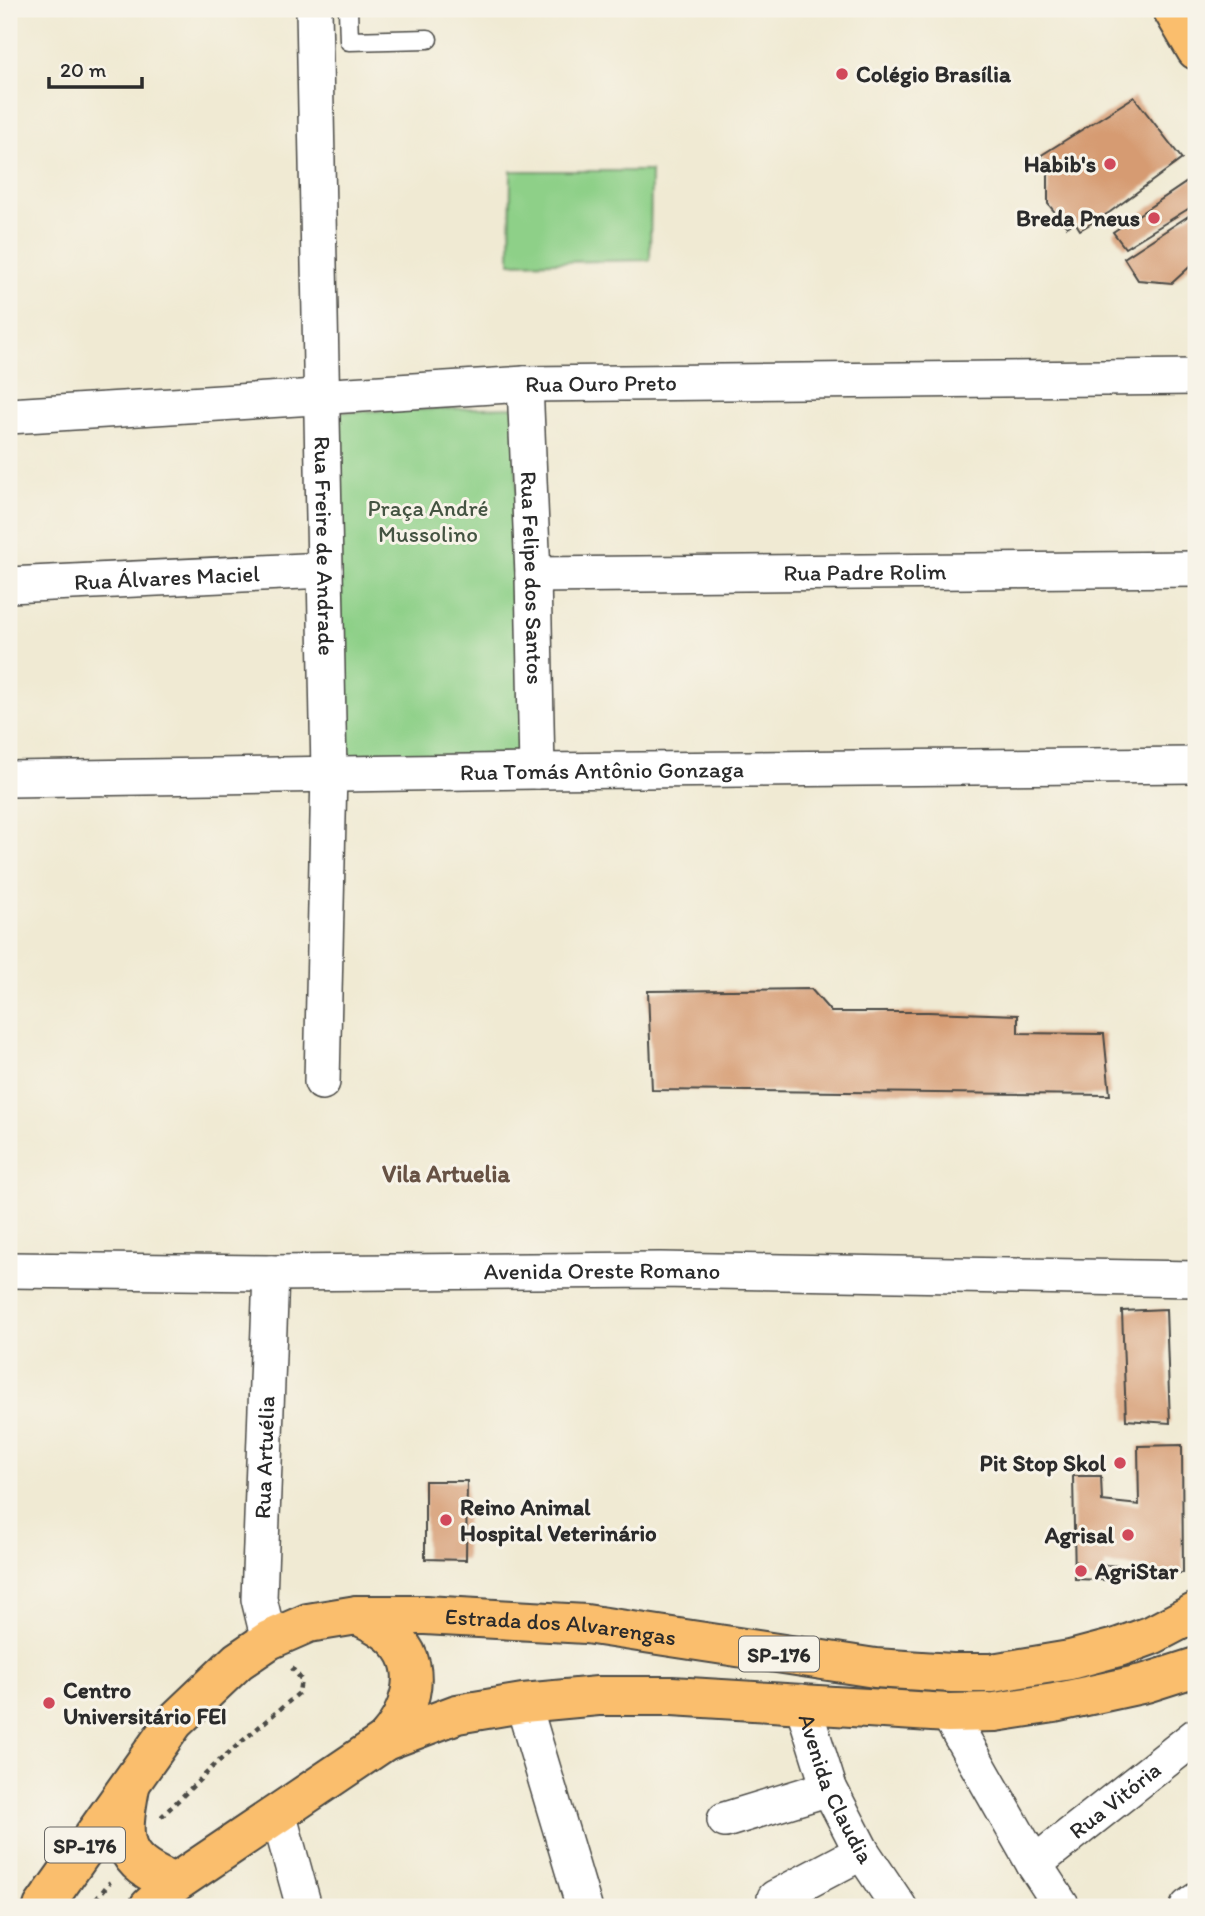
<svg xmlns="http://www.w3.org/2000/svg" width="1205" height="1916" font-family="Itim,sans-serif">
  <style>
    .green { fill: #8ed088; stroke: #5c7e5a; stroke-width: 2 }
    .building { fill: #d69b72 }
    .lines { fill: none; stroke-linecap: round; stroke-linejoin: round }
    .lane-casing { stroke: #494844; stroke-width: 21 }
    .street-casing { stroke: #494844; stroke-width: 38 }
    .primary-casing { stroke: #494844; stroke-width: 42 }
    .path { stroke: #494844; stroke-width: 4.5; stroke-dasharray: 5 5; stroke-linecap: butt }
    .lane { stroke: #fff; stroke-width: 18 }
    .street { stroke: #fff; stroke-width: 35 }
    .primary { stroke: #fabe6d; stroke-width: 38 }
    .poi-dot { fill: #d1495b; stroke: #f7f3e8; stroke-width: 2.5 }
    .labels { text-anchor: middle; dominant-baseline: central; stroke-width: 6; stroke-linejoin: round; paint-order: stroke }
    .shield { fill: #f7f3e8; stroke: #686764; stroke-width: 2 }
    .shield-label { font-size: 21px; font-weight: bold; fill: #2b2b2b }
    .poi-label { font-size: 23px; font-weight: bold; fill: #2b2b2b; stroke: #f7f3e8; text-anchor: start }
    .street-label { font-size: 23px; fill: #2b2b2b; stroke: #f7f3e8 }
    .park-label { font-size: 23px; fill: #445442; stroke: #f7f3e8 }
    .neighbourhood-label { font-size: 24px; font-weight: bold; fill: #675244; stroke: #f7f3e8 }
  </style>
  <rect width="100%" height="100%" fill="#f7f3e8"/>
  <filter id="ink" filterUnits="userSpaceOnUse"><feTurbulence type="fractalNoise" baseFrequency=".0143" numOctaves="2"/><feDisplacementMap in="SourceGraphic" scale="14" xChannelSelector="R" yChannelSelector="G"/><feConvolveMatrix kernelMatrix="1 2 1 2 8 2 1 2 1" color-interpolation-filters="sRGB"/></filter>
  <filter id="wash" filterUnits="userSpaceOnUse"><feTurbulence type="fractalNoise" baseFrequency=".00686" numOctaves="4" result="noise"/><feDisplacementMap in="SourceGraphic" scale="28" xChannelSelector="R" yChannelSelector="G"/><feGaussianBlur stdDeviation="1.57" result="paint"/><feColorMatrix in="noise" values="0 0 0 0 0 0 0 0 0 0 0 0 0 0 0 0 0 1.4 0 .05"/><feComposite in="paint" operator="in"/></filter>
  <g filter="url(#wash)">
    <rect width="100%" height="100%" fill="#f0ead3"/>
    <path class="green" d="M511,171H651L650,260L510,263Z
      M515,407L523,754L343,758L335,412Z"/>
    <g id="blocks">
      <path class="building" d="M1134,97L1182,159L1110,212L1080,230L1075,222L1067,227L1048,204V170L1040,156Z
        M1196,176V204L1125,248L1113,232Z
        M1196,211V261L1172,283L1138,280L1124,258Z
        M811,989L831,1012H928L1018,1015V1033L1104,1034L1110,1095L652,1090L648,991Z
        M1166,1309L1170,1423L1126,1420L1122,1311Z
        M1193,1387H1196V1430H1193Z
        M1182,1445L1183,1573H1148L1140,1567L1105,1565L1104,1580L1075,1579L1073,1476H1101L1102,1501L1139,1505L1138,1446Z
        M425,1481H467L466,1560L425,1559Z"/>
    </g>
  </g>
  <g filter="url(#ink)">
    <use href="#blocks" fill-opacity="0" stroke="#494844" stroke-width="2"/>
    <g class="lines">
      <g class="lane-casing">
        <path id="lane" d="M348,9L349,41L428,39"/>
      </g>
      <g class="street-casing">
        <g id="street">
          <path id="s1" d="M314,9L329,773L322,1082"/>
          <path id="s2" d="M525,384L533,575L537,771"/>
          <path id="s3" d="M9,416L525,384L1196,377"/>
          <path id="s4" d="M533,575L1196,569"/>
          <path id="s5" d="M9,585L325,570"/>
          <path id="s6" d="M9,779L537,771L1196,765"/>
          <path id="s7" d="M9,1270L271,1273L660,1270L1196,1279"/>
          <path id="s8" d="M269,1640L259,1599L271,1273"/>
          <path id="s9" d="M802,1702L829,1788L862,1852L899,1907"/>
          <path d="M523,1703L584,1907"/>
          <path d="M948,1713L1034,1864L1062,1907"/>
          <path d="M278,1813L304,1907"/>
          <path d="M725,1820L829,1788"/>
          <path id="s10" d="M1034,1864L1196,1736"/>
          <path d="M775,1898L862,1852"/>
          <path d="M1188,1907L1196,1901"/>
        </g>
      </g>
      <g class="primary-casing">
        <g id="primary">
          <path d="M1172,9L1196,50"/>
          <path d="M357,1615C372,1622 387,1629 398,1642C425,1671 408,1716 385,1741"/>
          <path d="M130,1787C120,1841 119,1862 175,1883"/>
          <path id="s11" d="M43,1907L174,1722L238,1661L269,1640L308,1623L357,1615H425L586,1624L875,1668L952,1673H992L1070,1660L1119,1647L1152,1635L1196,1612"/>
          <path d="M149,1907L175,1883L385,1741L457,1714L523,1703L598,1696H672L948,1713L995,1712L1054,1703L1146,1683L1196,1667"/>
        </g>
      </g>
      <path class="path" d="M161,1817L219,1761L299,1693L301,1679L292,1668
        M90,1907L110,1882"/>
      <use href="#lane" class="lane"/>
      <use href="#street" class="street"/>
      <use href="#primary" class="primary"/>
    </g>
  </g>
  <g class="poi-dot">
    <circle cx="842" cy="74" r="7"/>
    <circle cx="1110" cy="164" r="7"/>
    <circle cx="1154" cy="218" r="7"/>
    <circle cx="1120" cy="1463" r="7"/>
    <circle cx="446" cy="1520" r="7"/>
    <circle cx="1128" cy="1535" r="7"/>
    <circle cx="1081" cy="1571" r="7"/>
    <circle cx="49" cy="1703" r="7"/>
  </g>
  <g class="labels">
    <g class="shield">
      <rect x="739" y="1636.5" width="80" height="35" rx="5"/>
      <rect x="45" y="1827.5" width="80" height="35" rx="5"/>
    </g>
    <g class="shield-label">
      <text x="779" y="1654">SP-176</text>
      <text x="85" y="1845">SP-176</text>
    </g>
    <g class="poi-label">
      <text x="856" y="74">Colégio Brasília</text>
      <text x="1096" y="164" text-anchor="end">Habib's</text>
      <text x="1140" y="218" text-anchor="end">Breda Pneus</text>
      <text x="1106" y="1463" text-anchor="end">Pit Stop Skol</text>
      <text x="460" y="1507">Reino Animal<tspan x="460" dy="26">Hospital Veterinário</tspan></text>
      <text x="1114" y="1535" text-anchor="end">Agrisal</text>
      <text x="1095" y="1571">AgriStar</text>
      <text x="63" y="1690">Centro<tspan x="63" dy="26">Universitário FEI</tspan></text>
    </g>
    <g class="street-label">
      <text stroke="none"><textPath href="#s3" startOffset="593">Rua Ouro Preto</textPath></text>
      <text stroke="none"><textPath href="#s1" startOffset="537">Rua Freire de Andrade</textPath></text>
      <text stroke="none"><textPath href="#s4" startOffset="332">Rua Padre Rolim</textPath></text>
      <text stroke="none"><textPath href="#s5" startOffset="158">Rua Álvares Maciel</textPath></text>
      <text stroke="none"><textPath href="#s2" startOffset="194">Rua Felipe dos Santos</textPath></text>
      <text stroke="none"><textPath href="#s6" startOffset="593">Rua Tomás Antônio Gonzaga</textPath></text>
      <text stroke="none"><textPath href="#s7" startOffset="593">Avenida Oreste Romano</textPath></text>
      <text stroke="none"><textPath href="#s8" startOffset="184">Rua Artuélia</textPath></text>
      <text stroke="none"><textPath href="#s11" startOffset="649">Estrada dos Alvarengas</textPath></text>
      <text stroke="none"><textPath href="#s9" startOffset="93">Avenida Claudia</textPath></text>
      <text stroke="none"><textPath href="#s10" startOffset="103">Rua Vitória</textPath></text>
    </g>
    <g class="park-label">
      <text x="428" y="508">Praça André<tspan x="428" dy="26">Mussolino</tspan></text>
    </g>
    <g class="neighbourhood-label">
      <text x="446" y="1173">Vila Artuelia</text>
    </g>
  </g>
  <rect width="1205" height="1916" fill="none" stroke="#f7f3e8" stroke-width="35"/>
  <path d="M49 77v10h93v-10" fill="none" stroke="#2b2b2b" stroke-width="3.5"/>
  <text x="60" y="77" font-size="21" fill="#2b2b2b" stroke="#f7f3e8" stroke-width="5" paint-order="stroke">20 m</text>
</svg>
